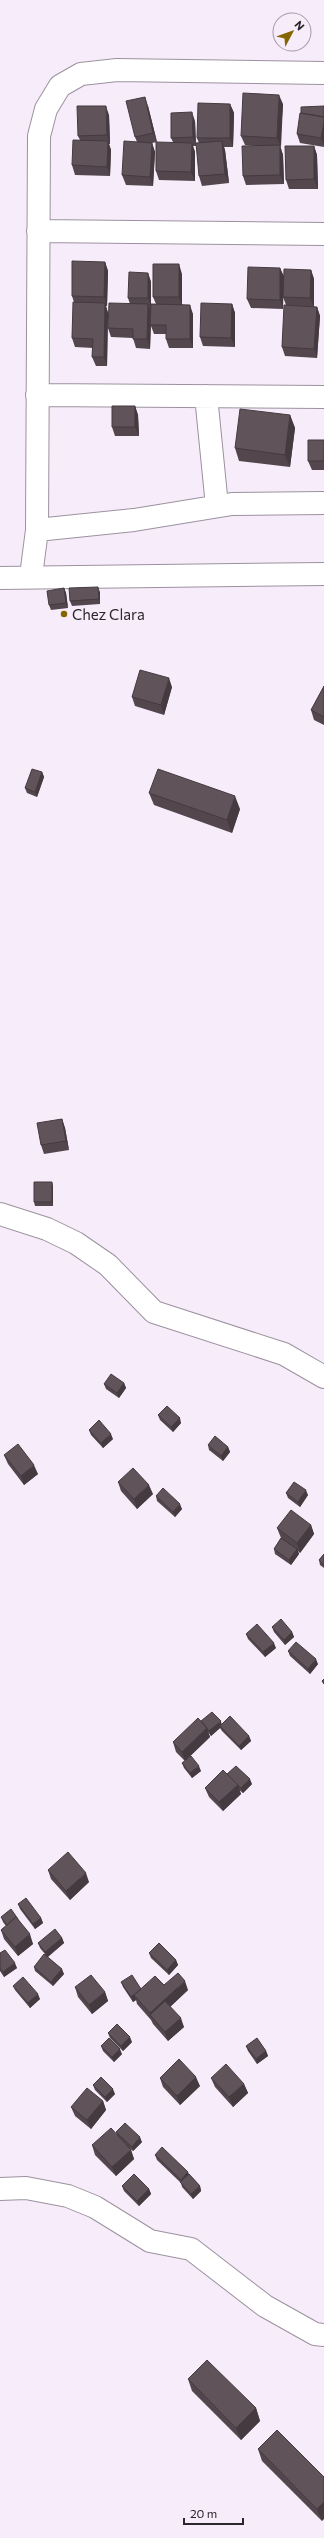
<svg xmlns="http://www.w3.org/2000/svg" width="324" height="2538" font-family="Commissioner,sans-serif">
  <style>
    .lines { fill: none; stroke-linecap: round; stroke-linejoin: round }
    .minor-casing { stroke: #9c929f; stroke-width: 24 }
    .major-casing { stroke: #9c929f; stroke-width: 24 }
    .minor { stroke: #fff; stroke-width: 22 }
    .major { stroke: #fff; stroke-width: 22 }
    .wall { fill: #53474d }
    .shaded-wall { fill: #443a3f }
    .building { fill: #61535a; stroke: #443a3f }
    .poi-dot { fill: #856500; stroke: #f7ecfa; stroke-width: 1.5 }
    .labels { text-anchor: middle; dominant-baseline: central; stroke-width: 4; stroke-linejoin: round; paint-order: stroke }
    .poi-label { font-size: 15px; fill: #2a262b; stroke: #f7ecfa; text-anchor: start }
  </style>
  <rect width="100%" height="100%" fill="#f7ecfa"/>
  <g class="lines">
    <g class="minor-casing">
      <path id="minor" d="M38,231L324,234
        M37,395L324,397
        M206,396L217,506
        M37,530L134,520L232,504L324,503
        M31,576L37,530L39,136L46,109L60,86L81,74L117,70L324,73
        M0,1214L47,1229L76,1243L108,1265L154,1312L284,1354L324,1377
        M0,2189L26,2188L68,2196L95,2207L150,2241L191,2249L265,2306L315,2334L324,2335"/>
    </g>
    <g class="major-casing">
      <path id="major" d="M0,578L324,574"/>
    </g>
    <use href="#minor" class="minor"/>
    <use href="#major" class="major"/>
  </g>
  <path class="wall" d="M230,104L234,113L233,147H224L225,150L229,183L202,186L199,176V143L197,138Z
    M283,104L280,147L283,155L284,184L246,185L243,176L256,146L245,145L241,136Z
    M148,106L157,142L152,143L155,152L153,186L126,185L122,175L137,142L135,137Z
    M324,106V147L300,143L297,134Z
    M109,115L110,144H109L111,150L110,176L75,175L72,165L80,140L78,136Z
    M195,121L196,146H193L195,152V181L159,180L156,171L173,142L171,138Z
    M314,146L317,155L318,189H289L286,180Z
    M105,262L108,271L107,306H106L108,313L107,366H96L92,357L93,348L75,347L72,338L74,302L72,296Z
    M280,268L284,277L311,270L314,279V307H317L320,316L317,358L285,356L282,347L286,305L283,297V309L251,308L247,299Z
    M148,273L151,282V304H156L153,297L182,274V304L193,314V348H169L166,339V334H154L151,326L150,349L136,348L133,338L111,337L108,328L130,304L128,298Z
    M232,304L235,313V347L203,346L200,337Z
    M135,406L138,415L139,436H115L112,427Z
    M290,415L295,428L290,467L239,461L235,448Z
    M324,440V470H312L308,461Z
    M64,588L66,593L68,608L51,610L49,605Z
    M100,592V604L72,606L70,601Z
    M324,686V725L314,720L311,710Z
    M172,687L164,715L135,706L132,697Z
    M42,772L44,777L37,797L27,793L25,788Z
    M149,793L240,809L232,833L154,805Z
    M62,1119L65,1128L69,1150L44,1154L41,1145Z
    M52,1182L53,1187V1206H35L34,1202Z
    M124,1383L126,1388L119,1398L106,1389L104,1384Z
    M158,1415L181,1423L173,1432L160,1420Z
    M89,1430L113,1439L103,1448L91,1435Z
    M208,1445L228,1447L230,1452L223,1461L209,1450Z
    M4,1455L38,1474L24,1485L8,1464Z
    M118,1482L153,1494L137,1509L121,1491Z
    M286,1493L308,1495L300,1507L288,1498Z
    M156,1496L182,1509L175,1517L157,1501Z
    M311,1525L314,1534L300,1553L298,1551L299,1554L291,1565L275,1554L274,1549L281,1538L277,1528Z
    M324,1554V1568L320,1565L319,1560Z
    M272,1627L292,1632L294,1637L285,1645L274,1632Z
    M246,1634L276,1648L265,1657L248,1639Z
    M288,1651L318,1664L310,1674L290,1656Z
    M201,1721L222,1724L249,1736L251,1741L241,1750L222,1731L220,1728L211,1736L208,1732L210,1737L185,1761L201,1771L192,1778L184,1768L182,1763L185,1761L176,1752L173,1742L202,1723Z
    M227,1774L252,1784L243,1793L239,1790L241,1794L223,1811L209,1797L205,1788Z
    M48,1870L89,1882L70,1900L51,1879Z
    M18,1904L41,1918L43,1923L35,1929L20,1909Z
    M1,1917L18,1919L20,1922L33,1944L18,1956L4,1939L1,1930L6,1926L3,1922Z
    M62,1938L64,1943L48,1957L64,1974L53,1986L35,1971L34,1967L45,1954L40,1948L38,1943Z
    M0,1953L17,1968L4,1977L0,1971Z
    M149,1953L176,1960L178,1965L169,1975L151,1958Z
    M121,1982L141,1989L164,1985L188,1990L170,2007L184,2027L168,2041L153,2024L151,2020L137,2004L136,2000L133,2002L123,1987Z
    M13,1986L40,1999L30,2008L15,1990Z
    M75,1987L105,1992L108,2001L92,2014L78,1997Z
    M108,2033L132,2042L123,2051L110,2038Z
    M101,2046L122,2054L114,2062L103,2051Z
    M246,2046L266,2051L268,2056L257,2064L248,2051Z
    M160,2078L200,2086L180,2105L163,2087Z
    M211,2078L244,2084L248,2093L233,2107L215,2087Z
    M93,2085L115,2094L107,2102L95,2090Z
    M103,2101L106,2110L91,2129L75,2116L71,2107Z
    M116,2132L142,2142L133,2151L128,2147L131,2150L134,2159L116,2176L95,2155L92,2145L117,2135Z
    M155,2155L189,2174L200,2186L201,2191L193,2199L182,2187L181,2183L157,2160Z
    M122,2186L149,2189L151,2194L139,2206L124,2191Z
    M188,2379L256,2408L260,2421L241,2440L192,2391Z
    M258,2449L324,2477L322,2521L262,2461Z"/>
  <path class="shaded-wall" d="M279,95L283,104L281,147L277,138Z
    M145,97L148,106L157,142L153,133Z
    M230,104L234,113L233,147L230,138Z
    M106,106L109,115L110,144L107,135Z
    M192,112L195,121L196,146L193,137Z
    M324,122V145L321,138Z
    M108,141L111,150L110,176L107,167Z
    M222,141L225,150L229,183L225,174Z
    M152,143L155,152L153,186L150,177Z
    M192,143L195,152V181L191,172Z
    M280,145L283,155L284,184L280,175Z
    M314,146L317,155L318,189L314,179Z
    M105,262L108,271L107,306L104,297Z
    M179,264L182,274V306L179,297Z
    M280,268L284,277L283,309L280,300Z
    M311,270L314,279V307L310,298Z
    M148,273L151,282V308L148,298Z
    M105,303L108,313L107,366L104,357Z
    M148,304L151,313L150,349L147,339Z
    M232,304L235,313V347L231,338Z
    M190,305L193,314V348L190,339Z
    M317,307L320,316L317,358L314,349Z
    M135,406L138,415L139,436L135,427Z
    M290,415L295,428L290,467L285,455Z
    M98,587L100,592V604L99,599Z
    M64,588L66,593L68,608L66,603Z
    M169,678L172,687L164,715L161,705Z
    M42,772L44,777L37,797L35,792Z
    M235,796L240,809L232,833L227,820Z
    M62,1119L65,1128L69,1150L66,1141Z
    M52,1182L53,1187V1206L52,1202Z
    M124,1383L126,1388L119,1398L117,1393Z
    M180,1418L181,1423L173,1432L171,1427Z
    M111,1434L113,1439L103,1448L101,1443Z
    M228,1447L230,1452L223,1461L221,1456Z
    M34,1465L38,1474L24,1485L21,1476Z
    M149,1485L153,1494L137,1509L134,1499Z
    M306,1490L308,1495L300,1507L298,1502Z
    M180,1504L182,1509L175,1517L173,1512Z
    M311,1525L314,1534L300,1553L297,1543Z
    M297,1549L299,1554L291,1565L289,1560Z
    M292,1632L294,1637L285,1645L284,1640Z
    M274,1643L276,1648L265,1657L263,1652Z
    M316,1659L318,1664L310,1674L308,1669Z
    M221,1721L222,1726H220V1728L211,1736L209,1731Z
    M207,1728L210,1737L185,1761L182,1752Z
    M249,1736L251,1741L241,1750L239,1746Z
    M199,1766L201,1771L192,1778L190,1773Z
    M250,1779L252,1784L243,1793L241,1788Z
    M238,1785L241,1794L223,1811L219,1802Z
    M86,1873L89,1882L70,1900L66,1891Z
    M41,1918L43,1923L35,1929L33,1924Z
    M30,1934L33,1944L18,1956L15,1947Z
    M62,1938L64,1943L47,1957L45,1952Z
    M176,1960L178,1965L169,1975L167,1970Z
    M15,1963L17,1968L4,1977L3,1972Z
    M62,1969L64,1974L53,1986L51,1982Z
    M185,1981L188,1990L155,2021L152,2017L150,2013Z
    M105,1992L108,2001L92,2014L89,2005Z
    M38,1994L40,1999L30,2008L28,2003Z
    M134,1995L136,2000L133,2002L131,1997Z
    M181,2018L184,2027L168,2041L165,2032Z
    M130,2037L132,2042L123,2051L121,2046Z
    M120,2049L122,2054L114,2062L112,2057Z
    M266,2051L268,2056L257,2064L256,2059Z
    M196,2077L200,2086L180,2105L177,2096Z
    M244,2084L248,2093L233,2107L229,2097Z
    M113,2089L115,2094L107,2102L105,2097Z
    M103,2101L106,2110L91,2129L87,2120Z
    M140,2137L142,2142L133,2151L132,2147Z
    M131,2150L134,2159L116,2176L112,2167Z
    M188,2172L190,2177L182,2184L181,2180Z
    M200,2186L201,2191L193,2199L191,2194Z
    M149,2189L151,2194L139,2206L137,2201Z
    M256,2408L260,2421L241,2440L236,2428Z
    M324,2502V2519L322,2521L317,2509Z"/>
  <path class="building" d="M243,93L279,95L277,138L241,136Z
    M145,97L153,133L135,137L126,101Z
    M198,103L230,104V138H197Z
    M77,106H106L107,135L78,136Z
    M324,106V117L301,113V107Z
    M192,112L193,137L171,138V113Z
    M300,113L324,117V122L321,138L297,134Z
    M73,140L108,141L107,167L72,165Z
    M124,141L152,143L150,177L122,175Z
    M222,141L225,174L199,176L196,143Z
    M156,142L192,143L191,172L156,171Z
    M280,145V175L243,176L242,146Z
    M285,146H314V179L286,180Z
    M72,261L105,262L104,297L72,296Z
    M153,264H179V297H153Z
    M248,267L280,268V300L247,299Z
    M284,269L311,270L310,298L283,297Z
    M129,272L148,273V298H128Z
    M73,302L105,303L104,357H92L93,339L72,338Z
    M109,303L148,304L147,339H133V329L108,328Z
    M201,303L232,304L231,338L200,337Z
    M151,304L190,305V339H166V325H150Z
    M284,305L317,307L314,349L282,347Z
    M112,406H135V427H112Z
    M240,409L290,415L285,455L235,448Z
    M308,440H324V461H308Z
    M98,587L99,599L70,601L69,588Z
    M64,588L66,603L49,605L47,591Z
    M140,670L169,678L161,705L132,697Z
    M324,686V717L311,710Z
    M32,769L42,772L35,792L25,788Z
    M158,769L235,796L227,820L149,793Z
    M62,1119L66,1141L41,1145L37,1123Z
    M34,1182H52V1202H34Z
    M111,1374L124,1383L117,1393L104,1384Z
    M167,1406L180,1418L171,1427L158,1415Z
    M99,1420L111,1434L101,1443L89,1430Z
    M215,1436L228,1447L221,1456L208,1445Z
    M18,1444L34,1465L21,1476L4,1455Z
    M133,1468L149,1485L134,1499L118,1482Z
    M294,1482L306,1490L298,1502L286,1493Z
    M163,1488L180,1504L173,1512L156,1496Z
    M291,1510L311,1525L297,1543L277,1528Z
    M281,1538L297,1549L289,1560L274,1549Z
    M324,1554V1565L319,1560Z
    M281,1619L292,1632L284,1640L272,1627Z
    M257,1624L274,1643L263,1652L246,1634Z
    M296,1642L316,1659L308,1669L288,1651Z
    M324,1679V1684L322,1681Z
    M212,1712L221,1721L209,1731L201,1721Z
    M230,1716L249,1736L239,1746L220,1726Z
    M198,1718L207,1728L182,1752L173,1742Z
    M191,1756L199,1766L190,1773L182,1763Z
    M236,1766L250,1779L241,1788L227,1774Z
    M223,1770L238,1785L219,1802L205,1788Z
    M68,1852L86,1873L66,1891L48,1870Z
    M26,1898L41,1918L33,1924L18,1904Z
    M11,1909L18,1919L16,1917L7,1925L1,1917Z
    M16,1917L30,1934L15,1947L1,1930Z
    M55,1929L62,1938L45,1952L38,1943Z
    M159,1943L176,1960L167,1970L149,1953Z
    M5,1950L15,1963L3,1972L0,1968V1953Z
    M44,1954L62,1969L51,1982L34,1967Z
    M178,1973L185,1981L150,2013L134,1995L155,1976L164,1985Z
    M91,1975L105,1992L89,2005L75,1987Z
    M132,1975L141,1989L131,1997L121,1982Z
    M23,1977L38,1994L28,2003L13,1986Z
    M165,2001L181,2018L165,2032L150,2015Z
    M117,2024L130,2037L121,2046L108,2033Z
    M109,2038L120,2049L112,2057L101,2046Z
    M257,2038L266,2051L256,2059L246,2046Z
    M179,2059L196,2077L177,2096L160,2078Z
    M226,2064L244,2084L229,2097L211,2078Z
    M101,2077L113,2089L105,2097L93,2085Z
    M87,2088L103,2101L87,2120L71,2107Z
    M125,2123L140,2137L132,2147L116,2132Z
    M111,2128L131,2150L112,2167L92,2145Z
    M162,2147L188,2172L181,2180L155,2155Z
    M134,2174L149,2189L137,2201L122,2186Z
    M189,2174L200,2186L191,2194L180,2182Z
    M207,2360L256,2408L236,2428L188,2379Z
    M277,2430L324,2477V2502L317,2509L258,2449Z"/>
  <circle class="poi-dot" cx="64" cy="614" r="4"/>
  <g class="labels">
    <g class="poi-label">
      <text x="72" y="614">Chez Clara</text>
    </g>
  </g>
  <g transform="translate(292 32) rotate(49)"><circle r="19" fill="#f7ecfa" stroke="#a59da7"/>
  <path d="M0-3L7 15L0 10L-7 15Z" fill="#856500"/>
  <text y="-6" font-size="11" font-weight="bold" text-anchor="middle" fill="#2a262b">N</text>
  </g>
  <path d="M184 2518v6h59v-6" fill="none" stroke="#2a262b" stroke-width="2"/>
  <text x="190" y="2518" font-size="12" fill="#2a262b" stroke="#f7ecfa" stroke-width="3" paint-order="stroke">20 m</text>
</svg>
